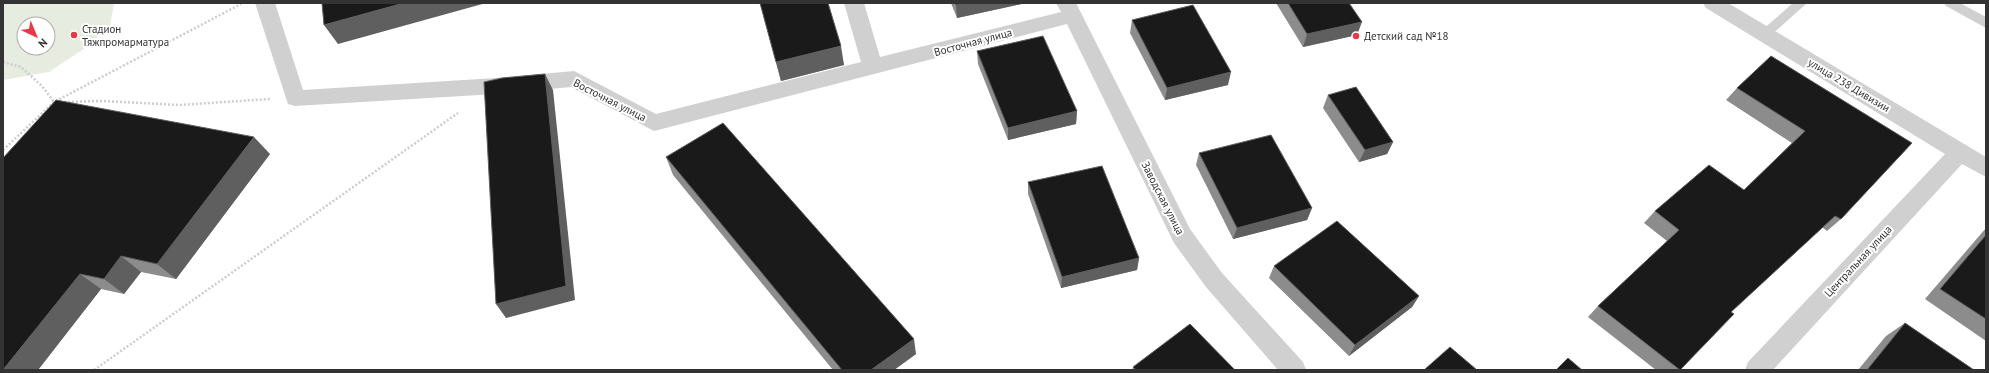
<svg xmlns="http://www.w3.org/2000/svg" width="1989" height="373" font-family="'PT Sans',sans-serif">
  <style>
    .green { fill: #e6ecdf; fill-rule: evenodd }
    .lines { fill: none; stroke-linecap: round; stroke-linejoin: round }
    .path { stroke: #cdcdcd; stroke-width: 2.5; stroke-dasharray: 2 2; stroke-linecap: butt }
    .lane { fill: #d0d0d0; fill-rule: evenodd }
    .street { fill: #d0d0d0; fill-rule: evenodd }
    .wall { fill: #8c8c8c }
    .shaded-wall { fill: #5f5f5f }
    .building { fill: #1a1a1a; stroke: #5f5f5f }
    .poi-dot { fill: #e63946; stroke: #fff; stroke-width: 1.5 }
    .labels { text-anchor: middle; dominant-baseline: central; stroke-width: 4; stroke-linejoin: round; paint-order: stroke }
    .poi-label { font-size: 11px; fill: #333; stroke: #fff; text-anchor: start }
    .street-label { font-size: 11px; fill: #333; stroke: #fff }
  </style>
  <rect width="100%" height="100%" fill="#fff"/>
  <path class="green" d="M3,3H114L110,26L91,44L49,72L3,80ZM24,24H48V48H24Z"/>
  <g class="lines">
    <path class="path" d="M3,62L21,67L42,86L54,102H57
      M64,102L102,101L180,105L270,99
      M3,150L54,102L241,4
      M94,370L458,113"/>
    <path class="lane" d="M1793,3H1807L1769,37H1761L1759,34L1761,31Z
      M1944,3H1960L1986,17V28L1946,6Z"/>
    <path class="street" d="M255,3H275L303,90L496,78L574,71L656,114L861,62L844,3H864L880,57L1061,12L1056,3H1076L1190,229L1222,273L1303,362L1306,370H1278L1206,287L1174,243L1067,24L654,131L571,87L496,94L295,106L288,104Z
      M1703,3H1728L1986,157V177L1962,164L1773,370H1745L1748,362L1945,154L1706,8Z"/>
  </g>
  <path class="wall" d="M760,3H828L844,65L781,81Z
    M951,3H1026L957,18Z
    M1276,3H1349L1357,35L1303,47Z
    M1132,20L1228,85L1165,100L1130,33Z
    M977,51L1077,111L1076,124L1008,140L978,64Z
    M1737,88L1912,143L1841,219L1827,231L1822,227L1731,312L1680,370H1656L1588,317L1598,306L1667,241L1644,223L1655,211L1744,190L1792,143L1726,100Z
    M1328,95L1393,142L1387,154L1359,162L1323,108Z
    M1199,153L1312,208L1307,220L1233,239L1196,165Z
    M270,154L176,279L141,272L124,294L101,289L38,370L3,158Z
    M666,157L916,354L894,370H833L673,175Z
    M1028,182L1139,258L1137,270L1061,288L1028,194Z
    M1986,228V341L1925,299Z
    M1274,266L1419,296L1412,307L1349,356L1269,278Z
    M1905,323L1974,370H1858L1886,336Z
    M1133,367L1235,370H1132Z"/>
  <path class="shaded-wall" d="M404,3H486L338,44L324,25Z
    M964,3H1026L957,18L956,5Z
    M1362,22L1357,35L1303,47L1307,34Z
    M841,46L844,65L781,81L776,62Z
    M1231,72L1228,85L1165,100L1167,88Z
    M545,74L553,90L575,300L506,318L496,304Z
    M1077,111L1076,124L1008,140V128Z
    M254,137L270,154L176,279L157,264Z
    M1393,142L1387,154L1359,162L1365,150Z
    M1312,208L1307,220L1233,239L1237,228Z
    M121,256L141,272L124,294L104,279Z
    M1139,258L1137,270L1061,288L1062,277Z
    M80,274L101,289L38,370H3Z
    M1419,296L1412,307L1349,356L1355,345Z
    M914,339L916,354L894,370H871Z"/>
  <path class="building" d="M322,3H404L324,25Z
    M760,3H828L841,46L776,62Z
    M955,3H964L956,5Z
    M1288,3H1349L1362,22L1307,34Z
    M1193,5L1231,72L1167,88L1132,20Z
    M1043,36L1077,111L1008,128L977,51Z
    M1771,56L1912,143L1841,219L1835,216L1731,312L1734,314L1680,370L1598,306L1679,230L1655,211L1709,165L1744,190L1805,131L1737,88Z
    M545,74L566,286L496,304L484,82L502,78Z
    M1356,87L1393,142L1365,150L1328,95Z
    M56,100L254,137L157,264L121,256L104,279L80,274L3,370V158Z
    M723,123L914,339L871,370H842L666,157Z
    M1271,135L1312,208L1237,228L1199,153Z
    M1102,166L1139,258L1062,277L1028,182Z
    M1337,221L1419,296L1355,345L1274,266Z
    M1986,235V319L1940,289Z
    M1905,323L1974,370H1867Z
    M1190,324L1235,370H1136L1133,367Z
    M1450,347L1477,370H1424Z
    M1568,358L1582,370H1556Z"/>
  <g class="poi-dot">
    <circle cx="74" cy="35" r="4"/>
    <circle cx="1356" cy="36" r="4"/>
  </g>
  <g class="labels">
    <g class="poi-label">
      <text x="82" y="29">Стадион<tspan x="82" dy="13">Тяжпромарматура</tspan></text>
      <text x="1364" y="36">Детский сад №18</text>
    </g>
    <g class="street-label">
      <text transform="translate(973 42) rotate(-15)">Восточная улица</text>
      <text transform="translate(1849 85) rotate(31)">улица 238 Дивизии</text>
      <text transform="translate(610 100) rotate(27)">Восточная улица</text>
      <text transform="translate(1163 198) rotate(63)">Заводская улица</text>
      <text transform="translate(1858 261) rotate(-47)">Центральная улица</text>
    </g>
  </g>
  <rect width="1989" height="373" fill="none" stroke="#333333" stroke-width="8"/>
  <g transform="translate(36 36) rotate(136)"><circle r="19" fill="#ffffff" stroke="#adadad"/>
  <path d="M0-3L7 15L0 10L-7 15Z" fill="#e63946"/>
  <text y="-6" font-size="11" font-weight="bold" text-anchor="middle" fill="#333333">N</text>
  </g>
</svg>
